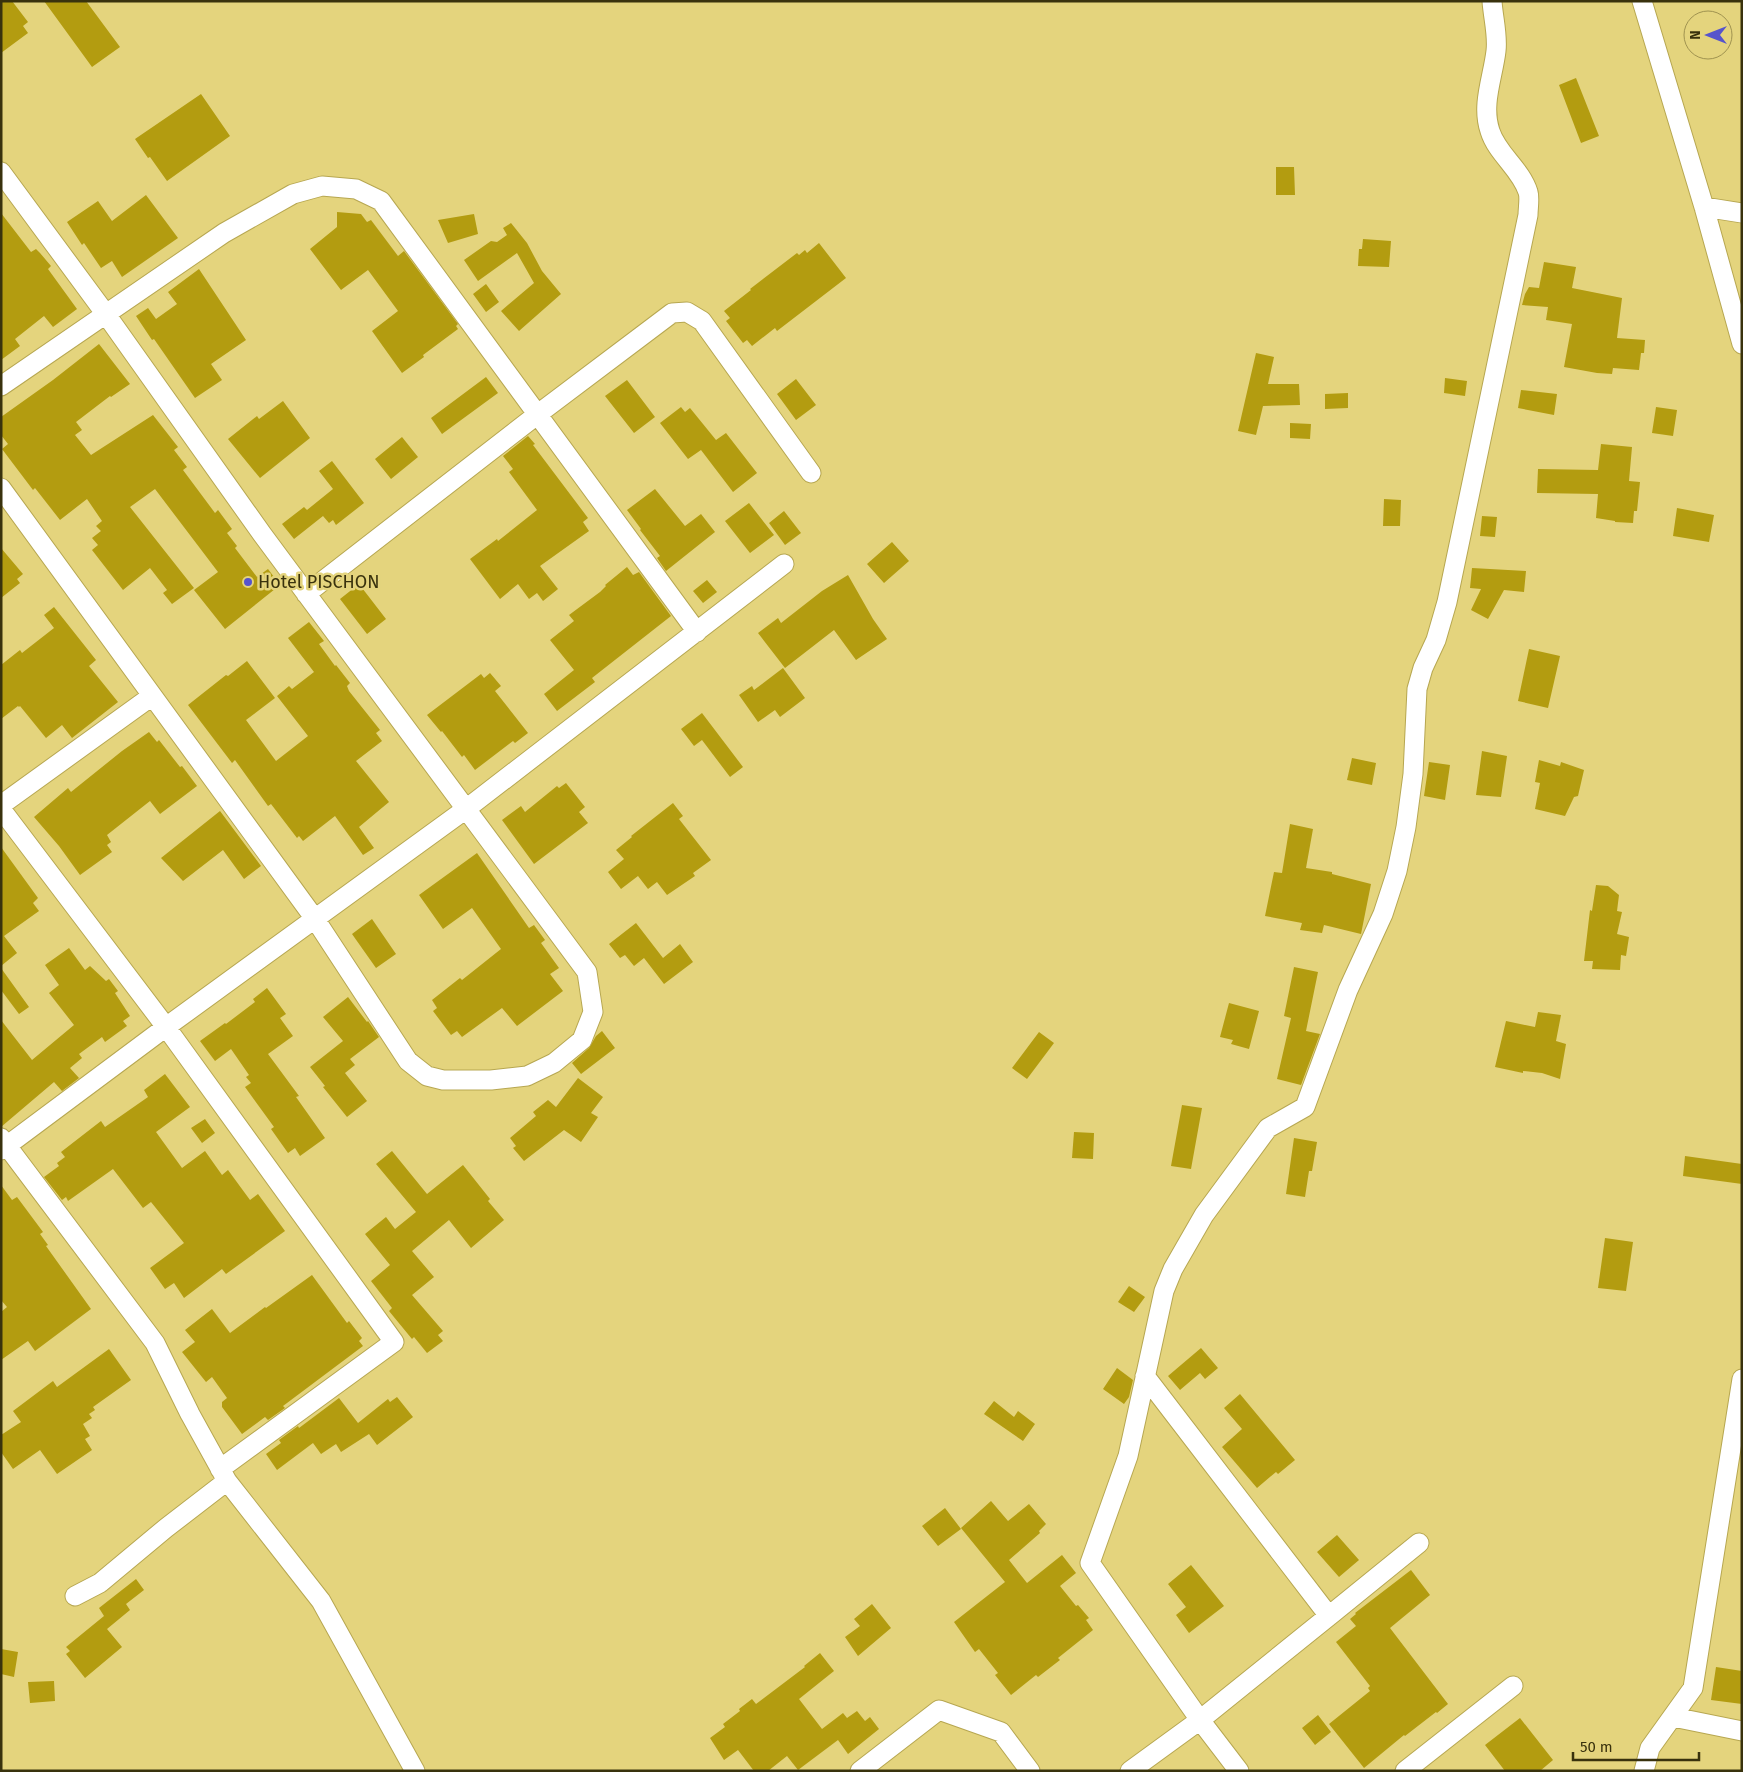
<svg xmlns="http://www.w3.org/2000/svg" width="1743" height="1772" font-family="'Fira Sans',sans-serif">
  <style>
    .building { fill: #b39c10 }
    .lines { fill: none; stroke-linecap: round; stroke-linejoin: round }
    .minor-casing { stroke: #b7a751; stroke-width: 21 }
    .minor { stroke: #fff; stroke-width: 19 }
    .poi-dot { fill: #5654cc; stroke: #e4d47d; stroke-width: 2 }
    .labels { text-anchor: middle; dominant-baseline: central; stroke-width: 5; stroke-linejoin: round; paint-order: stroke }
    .poi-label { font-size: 18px; fill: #39320d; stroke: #e4d47d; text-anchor: start }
  </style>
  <rect width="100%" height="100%" fill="#e4d47d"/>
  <path class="building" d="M1,1H12L28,22L23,26L28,33L1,53Z
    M44,1H86L120,47L92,67Z
    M1576,78L1599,136L1581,143L1559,85Z
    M201,94L230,136L167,181L150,157L148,158L135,139Z
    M1276,167H1294L1295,195H1276Z
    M146,195L178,238L122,277L112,261L101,268L84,243L82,245L67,222L98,201L112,221Z
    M337,212L361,214L367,222L371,220L398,256L404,251L458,324L456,326L458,329L423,355L424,357L402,373L372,331L398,311L368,270L341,290L310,249L337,227Z
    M1,213L31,252L36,249L40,253L51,266L48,269L77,309L53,327L44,316L15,339L20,346L1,360Z
    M474,214L478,234L448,243L438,220Z
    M511,223L527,243L542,271L561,294L519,331L501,311L534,283L517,253L478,281L464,260L491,241L497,242L507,235L503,228Z
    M1363,239L1391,241L1389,267L1358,266L1359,249H1362Z
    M819,243L846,278L777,331L775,328L752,346L747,340L743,343L726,321L730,318L724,311L751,290L750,289L797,253L799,255L805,250L807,253Z
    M1544,262L1576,267L1572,288L1622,298L1617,338L1645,340L1644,353H1641L1639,370L1613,368L1612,374L1597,373L1564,367L1572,324L1546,320L1548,307L1522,305L1525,294L1529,287L1539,288Z
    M199,269L246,340L211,364L222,380L195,398L154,339L152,340L136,316L148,308L156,319L177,304L168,292Z
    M486,284L499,302L486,312L473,294Z
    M99,344L130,384L111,397L110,396L76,422L82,430L75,435L91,455L153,415L178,447L174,450L187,467L183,470L215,513L218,510L232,529L227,533L237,546L235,548L257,577L268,569L280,585L225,629L194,590L218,572L155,489L130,507L194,588L172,604L163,593L167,590L150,568L123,590L92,550L98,545L92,538L101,531L96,526L102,521L87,499L60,520L35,488L33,490L2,449L8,444L1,435V417L53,380Z
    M1256,353L1274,357L1268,384H1299L1300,405L1263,406L1256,435L1238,431Z
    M486,377L498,393L442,434L431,418Z
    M1445,378L1467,381L1465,396L1444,393Z
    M796,379L816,405L796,420L777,394Z
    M627,380L655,417L634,433L605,396Z
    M1521,390L1557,394L1554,415L1518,408Z
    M1348,393V408L1325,409V394Z
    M283,401L310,438L260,478L228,439L257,416L259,419Z
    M681,407L685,412L690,408L716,440L726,433L757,473L733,492L701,450L688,459L660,423Z
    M1656,407L1677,410L1673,436L1652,433Z
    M1290,423L1311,424L1310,439L1290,438Z
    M528,436L535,444L533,445L588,518L583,522L589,531L540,566L558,589L543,601L537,593L529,599L518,584L500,599L470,559L497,539L498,541L537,510L509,472L513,469L503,456Z
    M402,437L418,457L391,479L375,459Z
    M1601,444L1632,447L1629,481L1640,482L1637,511H1634L1633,523L1615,522V521L1596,518L1598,494L1537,493L1538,469L1598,470Z
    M332,461L364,503L336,525L333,520L329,523L323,516L294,539L282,524L304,507L307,510L333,489L319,471Z
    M655,489L685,526L701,514L715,532L666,571L657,558L660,556L640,530L641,529L627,510Z
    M1384,499L1401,500L1400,526H1383Z
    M749,503L774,535L750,553L725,521Z
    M1677,508L1714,515L1709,542L1673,536Z
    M784,511L801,533L785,545L769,523Z
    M1482,516L1497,517L1495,537L1480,536Z
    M892,542L909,561L884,583L867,564Z
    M1,548L23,574L17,579L20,583L1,598Z
    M627,567L633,575L639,572L671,616L592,678L595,682L557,711L544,694L574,670L550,640L574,621L569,615L600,592L606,586L605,585Z
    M1472,568L1526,571L1524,592L1504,590L1488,619L1471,610L1481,589L1470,588Z
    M848,575L873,619L887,639L856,660L834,630L785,668L758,633L778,618L781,623L822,591Z
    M707,580L717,592L703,603L693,591Z
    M359,584L386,619L367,634L340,599Z
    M54,607L96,660L89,666L118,702L72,738L62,725L46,738L20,706L19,707L18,706L1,719V665L20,650L22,653L54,628L44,615Z
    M309,622L324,641L319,644L335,666L336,665L350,683L347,686L349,691L380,730L376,733L382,741L356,761L389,802L359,827L374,848L363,855L335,816L303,841L299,836L297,838L271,804L268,806L235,760L232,763L188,705L226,675L228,676L247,661L275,698L246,720L276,761L308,736L277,696L289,686L292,689L314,672L288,638Z
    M1529,649L1560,656L1548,708L1518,701Z
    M783,668L805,698L780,717L775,710L758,722L739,695L752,686L754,690Z
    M490,673L501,686L495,691L528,733L515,743L513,741L475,770L464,755L462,757L442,731L441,732L427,715L481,674L484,678Z
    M702,713L743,767L730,777L702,740L694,746L681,729Z
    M149,732L157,742L159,740L180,767L182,766L197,786L160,814L150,801L107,835L111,842L107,845L112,852L80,875L59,846L34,817L68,788L71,792L122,751Z
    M1482,751L1507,756L1501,797L1476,795Z
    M1352,758L1376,763L1372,785L1347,780Z
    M1539,760L1560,766L1561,762L1584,770L1578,796L1574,797L1565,816L1535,809L1540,783L1535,782Z
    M1429,762L1450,765L1445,800L1424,796Z
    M566,783L585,807L579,812L588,823L534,864L502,820L521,806L525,812L557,786L559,788Z
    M673,803L683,816L679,819L711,860L693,873L695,876L667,895L657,882L648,889L638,876L621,889L608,872L624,859L616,850L632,837L631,836Z
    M220,811L261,866L244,879L223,850L183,881L161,858Z
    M1290,824L1313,829L1306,868L1332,872V874L1371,884L1361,934L1324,925L1322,933L1300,930L1302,923L1265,916L1274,872L1282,873Z
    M1,847L38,898L33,903L39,911L4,936L17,953L1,966Z
    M477,853L529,928L534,925L545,940L541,943L559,968L550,974L563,991L517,1026L502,1008L462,1037L457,1031L451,1035L433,1011L437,1008L432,1000L460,978L462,980L501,949L472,908L443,929L419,895Z
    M1596,885L1608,886L1619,895L1617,911L1622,912L1617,934L1629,937L1626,956L1621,955L1620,970L1592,969L1593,961H1584L1590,910L1592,911Z
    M372,919L396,954L376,968L352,934Z
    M636,923L663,958L680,944L693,962L664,984L644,958L634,966L625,955L620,958L609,944Z
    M69,948L85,970L90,966L106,981L109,979L118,991L115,993L130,1016L123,1021L127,1026L105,1042L102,1037L79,1054L82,1058L70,1068L79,1078L62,1091L54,1082L1,1127V1020L32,1060L74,1025L49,993L59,985L45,965Z
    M1294,967L1318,972L1306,1031L1320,1034L1301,1085L1277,1079L1291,1018L1284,1016Z
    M1,968L29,1007L19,1014L1,990Z
    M267,988L286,1014L280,1018L293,1036L268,1054L299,1096L296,1097L325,1138L300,1156L295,1148L288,1153L271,1129L274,1127L245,1087L251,1083L246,1077L249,1075L231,1049L215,1061L200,1041L225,1023L226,1024L255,1002L253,999Z
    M348,997L367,1022L368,1021L379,1037L350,1059L355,1065L345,1073L367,1101L347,1117L323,1087L325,1086L310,1067L343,1041L323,1017Z
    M1229,1003L1259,1011L1249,1049L1231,1044L1233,1040L1220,1037Z
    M1538,1012L1561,1015L1556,1041L1566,1044L1560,1079L1542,1073L1523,1071V1073L1495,1067L1506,1021L1535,1027Z
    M602,1031L615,1048L581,1074L572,1063L589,1048L596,1036Z
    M1039,1032L1054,1043L1027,1079L1012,1068Z
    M165,1074L190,1107L156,1132L182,1168L205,1151L222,1175L228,1170L250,1200L258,1194L285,1231L226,1274L222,1269L184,1298L174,1283L165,1289L150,1268L184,1243L151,1202L143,1208L113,1169L68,1201L66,1197L62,1200L44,1177L59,1166L57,1163L65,1157L61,1152L101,1121L105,1127L148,1097L144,1090Z
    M578,1078L603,1097L591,1113L598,1117L581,1142L564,1130L524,1161L513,1148L516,1146L510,1138L536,1116L533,1112L548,1100L556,1107Z
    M1182,1105L1202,1108L1191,1169L1171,1166Z
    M205,1119L215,1133L202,1143L191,1128Z
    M1074,1132L1094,1133L1093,1159L1072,1158Z
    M1294,1138L1317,1142L1312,1171H1309L1305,1197L1286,1194Z
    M392,1151L427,1194L463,1165L490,1199L488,1201L504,1220L471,1248L449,1220L412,1251L434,1277L412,1295L443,1331L438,1335L443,1341L427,1353L414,1337L412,1339L389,1311L392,1308L371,1281L390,1265L365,1234L386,1217L395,1229L416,1212L376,1164Z
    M1685,1156L1742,1164V1184L1683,1176Z
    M1,1185L12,1200L17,1197L43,1232L40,1234L48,1245L46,1246L91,1309L35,1351L28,1341L1,1360V1312L7,1307L1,1300Z
    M1605,1238L1633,1242L1626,1291L1598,1288Z
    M312,1275L347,1323L349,1321L362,1338L359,1341L363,1346L283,1406L285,1408L268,1420L265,1417L242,1434L222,1407V1402L227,1398L212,1377L206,1382L182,1352L195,1342L185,1330L212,1309L230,1333L265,1307L266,1308Z
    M1129,1286L1145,1297L1134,1312L1118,1302Z
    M1201,1348L1218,1368L1205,1379L1200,1373L1180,1390L1168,1376Z
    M109,1349L131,1380L93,1407L95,1410L89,1414L92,1418L83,1424L90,1436L85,1439L92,1450L57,1474L40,1450L13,1469L1,1452V1435L21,1422L13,1411L53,1381L57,1387Z
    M1117,1368L1133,1380L1129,1397L1124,1404L1103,1389Z
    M1240,1394L1295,1460L1278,1474L1276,1472L1257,1488L1222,1447L1242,1429L1224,1408Z
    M397,1397L413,1417L377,1445L369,1434L341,1452L336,1444L321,1454L313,1443L277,1470L266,1454L281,1443L279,1440L298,1426L299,1428L339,1398L358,1423L388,1399L390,1402Z
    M994,1401L1014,1417L1018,1411L1035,1424L1023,1441L984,1414Z
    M991,1501L1008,1521L1029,1504L1046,1524L1039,1531L1040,1533L1009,1560L1027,1583L1062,1555L1076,1573L1060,1586L1076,1606L1078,1605L1089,1618L1086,1620L1093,1630L1058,1658L1060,1660L1038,1677L1036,1675L1011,1695L995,1675L998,1673L979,1649L975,1652L954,1622L1005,1582L961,1528Z
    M945,1508L961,1529L938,1546L922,1526Z
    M1337,1535L1359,1560L1339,1577L1317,1552Z
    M1191,1565L1224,1606L1189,1633L1176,1615L1186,1607L1168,1584Z
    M1411,1570L1430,1595L1390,1628L1448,1704L1437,1713L1436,1712L1405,1736L1404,1735L1364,1768L1329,1724L1370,1691L1368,1688L1370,1686L1336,1642L1356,1626L1350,1619L1356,1614L1355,1613Z
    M136,1579L144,1590L126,1604L130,1610L107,1629L122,1647L85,1678L66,1654L70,1651L66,1647L104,1616L99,1608Z
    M872,1604L891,1628L858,1656L845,1637L860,1626L854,1619Z
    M1,1649L18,1652L14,1677L1,1674Z
    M820,1653L834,1671L799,1699L822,1729L843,1713L847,1718L857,1711L865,1721L870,1717L879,1729L848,1754L838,1740L798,1770L787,1756L768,1771H754L738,1750L724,1760L710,1738L725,1727L723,1724L740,1711L739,1709L752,1699L756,1704L805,1667L804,1666Z
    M1716,1667L1742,1671V1704L1711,1700Z
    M54,1681L55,1701L30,1703L28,1682Z
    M1318,1715L1331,1732L1315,1745L1302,1728Z
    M1520,1718L1553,1760L1540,1771H1505L1485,1745Z"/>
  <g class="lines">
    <g class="minor-casing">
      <path id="minor" d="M1642,1L1704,207L1742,344
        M1,172L105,313L262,534L587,972L593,1012L582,1040L554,1063L527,1076L491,1080H443L427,1076L408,1061L315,919L1,488
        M1704,207L1742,213
        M1,386L224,233L293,194L322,186L356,189L381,201L697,632
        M306,594L538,414L672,313L687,312L702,321L811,473
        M1,805L152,696
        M1,809L166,1027L394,1342L220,1469
        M1,1138L155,1343L190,1414L227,1481L166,1528L100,1583L75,1596
        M1,1150L166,1027L466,809L784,564
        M1145,1376L1329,1616L1200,1720L1239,1771
        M227,1481L321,1601L415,1771
        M1329,1616L1419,1543
        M1673,1717L1742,1731
        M860,1771L939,1710L1001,1732L1030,1771
        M1130,1771L1200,1720L1090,1563L1128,1456L1164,1291L1173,1269L1204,1215L1268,1128L1305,1107L1348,990L1383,914L1397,871L1406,827L1413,774L1417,689L1423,668L1436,640L1447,602L1528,215C1528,208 1530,198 1528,192C1521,169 1497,154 1490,131C1481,105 1493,77 1496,51C1498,35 1493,17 1492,1
        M1405,1771L1513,1686
        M1644,1771L1650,1748L1693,1688L1742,1379"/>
    </g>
    <use href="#minor" class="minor"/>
  </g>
  <circle class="poi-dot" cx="248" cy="582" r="5"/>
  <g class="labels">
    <g class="poi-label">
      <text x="258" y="582">Hotel PISCHON</text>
    </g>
  </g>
  <rect width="1743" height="1772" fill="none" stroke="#39320d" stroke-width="5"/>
  <g transform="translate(1708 35) rotate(270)"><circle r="24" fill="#e4d47d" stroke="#a09350"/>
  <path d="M0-4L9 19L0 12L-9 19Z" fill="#5654cc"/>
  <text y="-8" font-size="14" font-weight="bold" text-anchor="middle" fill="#39320d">N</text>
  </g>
  <path d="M1573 1752v8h126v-8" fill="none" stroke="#39320d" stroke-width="2.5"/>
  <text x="1580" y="1752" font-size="15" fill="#39320d" stroke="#e4d47d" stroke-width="4" paint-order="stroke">50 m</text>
</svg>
